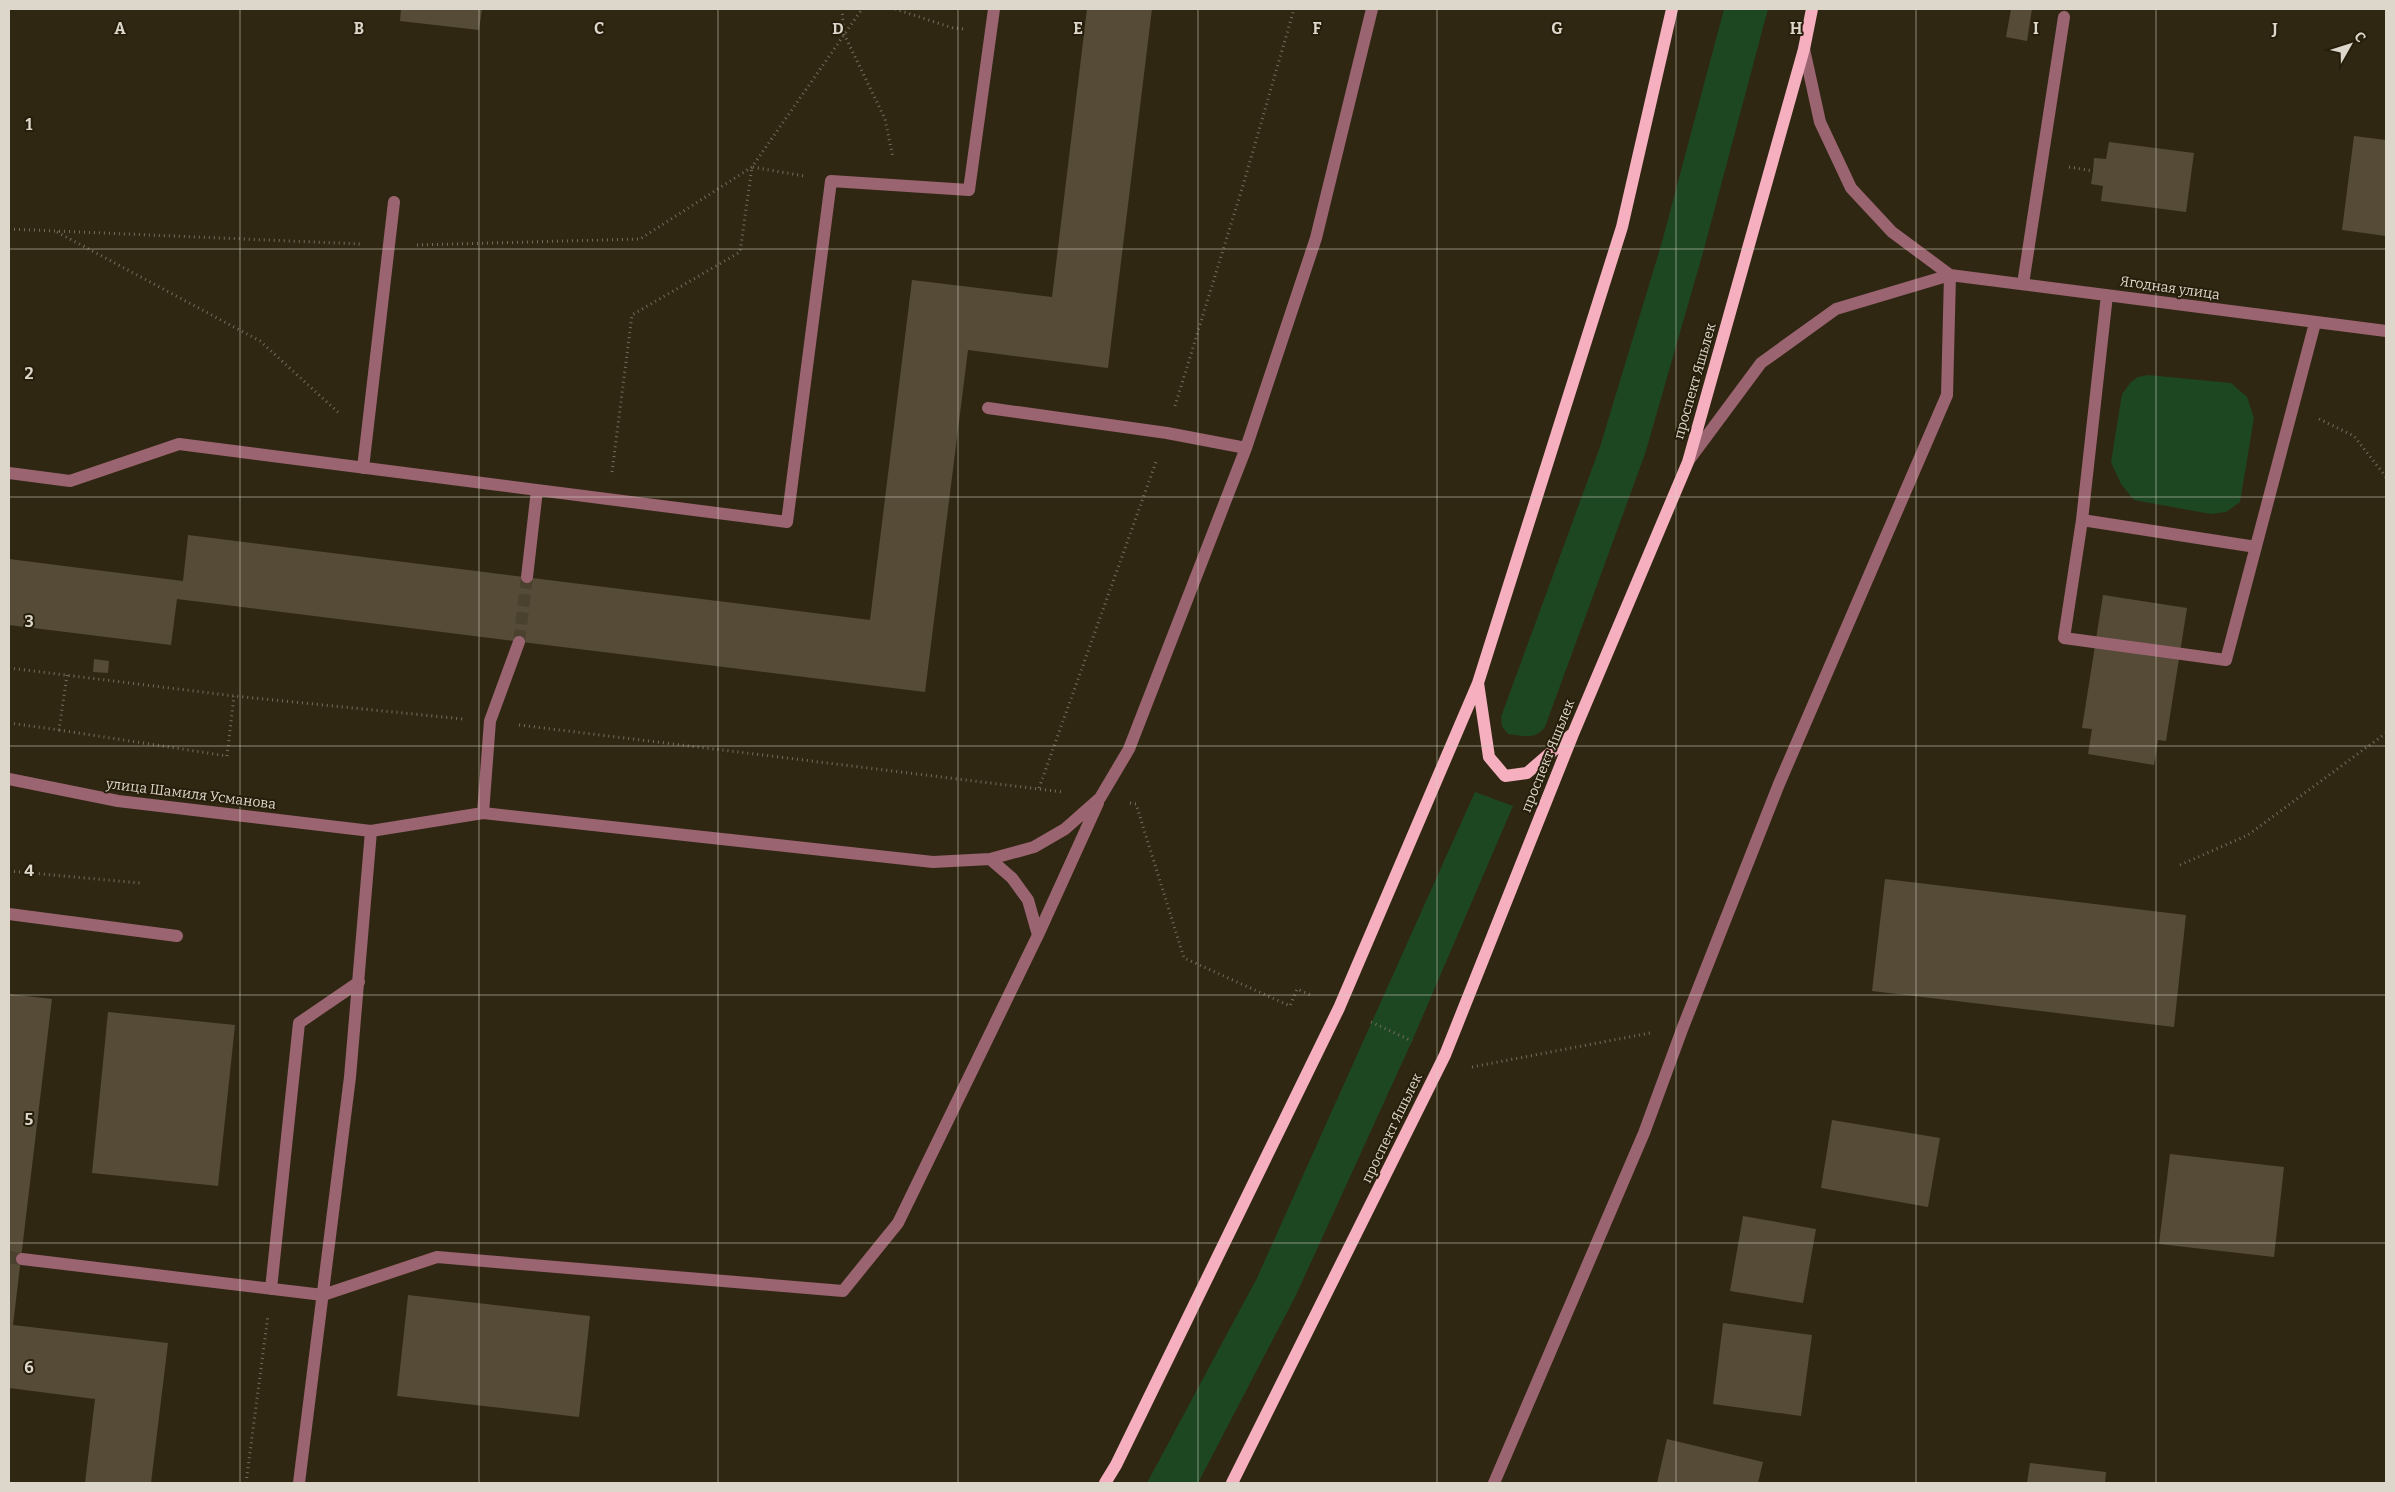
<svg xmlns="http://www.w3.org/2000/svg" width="2395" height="1492" font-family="Bitter,serif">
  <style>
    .green { fill: #1d4721 }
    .building { fill: #554b37 }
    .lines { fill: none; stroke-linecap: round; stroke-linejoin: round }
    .minor-tunnel { stroke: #4a412f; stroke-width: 12; stroke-dasharray: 12 6; stroke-linecap: butt }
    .path { stroke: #746d5c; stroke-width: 3; stroke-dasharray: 1 4; stroke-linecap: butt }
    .minor { stroke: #9b6471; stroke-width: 12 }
    .major { stroke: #f5afbe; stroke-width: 12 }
    .grid { fill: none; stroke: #ddd7cb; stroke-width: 1; stroke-opacity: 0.55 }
    .labels { text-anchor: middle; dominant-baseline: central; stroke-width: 4; stroke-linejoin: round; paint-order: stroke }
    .street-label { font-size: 14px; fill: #ddd7cb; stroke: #261d0a }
    .grid-label { font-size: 16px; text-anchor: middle; font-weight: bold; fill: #ddd7cb; stroke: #261d0a; stroke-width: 4; stroke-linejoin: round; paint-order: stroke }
  </style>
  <rect width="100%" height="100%" fill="#302713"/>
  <path class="green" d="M1724,9H1768L1704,249L1645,454L1545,727C1535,740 1524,736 1508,734L1502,726L1501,717L1600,447L1662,242Z
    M2148,375L2231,383L2247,397L2254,418L2240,502L2226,512L2211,514L2134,500L2121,484L2111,462L2122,394L2131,382L2138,377Z
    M1475,792L1513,806L1412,1041L1296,1295L1198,1483H1147L1257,1278Z"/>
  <path class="building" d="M401,9H482L479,30L400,21Z
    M1087,9H1152L1108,368L968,350L925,692L177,599L171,645L9,625V559L183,581L188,535L870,620L912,280L1052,297Z
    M2011,9H2032L2027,41L2006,37Z
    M2354,136L2386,140V236L2342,230Z
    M2109,142L2194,153L2186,212L2101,201L2103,186L2091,184L2093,171L2094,158L2106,159Z
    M2103,595L2187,608L2166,741L2158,740L2154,765L2088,754L2092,729L2082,728Z
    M94,659L109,661L108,673L93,672Z
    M1885,879L2186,915L2174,1027L1872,991Z
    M9,994L52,999L13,1325L168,1343L151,1483H85L95,1399L9,1388Z
    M108,1012L235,1025L218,1186L92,1173Z
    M1832,1120L1940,1138L1928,1207L1821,1188Z
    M2170,1154L2284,1167L2274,1257L2159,1244Z
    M1743,1216L1816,1229L1803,1303L1730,1291Z
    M408,1295L590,1316L579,1417L397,1396Z
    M1723,1323L1812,1335L1801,1416L1713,1404Z
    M1667,1439L1763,1462L1758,1483H1657Z
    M2030,1463L2106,1472L2105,1483H2027Z"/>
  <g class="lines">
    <path class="minor-tunnel" d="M519,642L527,577
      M9,1257L22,1259"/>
    <path class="path" d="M842,9L844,34L885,119L893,158
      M895,9L953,28L964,29
      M2069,167L2093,171
      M9,229L361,244
      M57,232L260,341L340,414
      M417,245L640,239L752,167L862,9
      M1175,406L1244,182L1294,9
      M2319,419L2354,436L2386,477
      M612,472L632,315L740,252L752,167L804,176
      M9,668L234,696L463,719
      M9,723L59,730L67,675
      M519,725L1063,792
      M59,730L227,756L234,696
      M1039,788L1157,459
      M1130,803L1136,804L1184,958L1290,1006L1297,989L1313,996
      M2180,865L2248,835L2386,733
      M9,871L140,883
      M1371,1022L1412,1041
      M1472,1067L1650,1033
      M246,1483L268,1315"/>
    <path class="minor" d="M1804,49L1820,122L1851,188L1892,232L1950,275
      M2023,284L2064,17
      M2107,295L2082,520L2064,638L2226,660L2315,323
      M988,408L1167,433L1246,448
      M1689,460L1761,363L1836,309L1950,275L2386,331
      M363,468L394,202
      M9,473L70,481L179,444L787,522L831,181L969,190L994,9
      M2082,520L2256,547
      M527,577L537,490
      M9,779L118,801L371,831L483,813L933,862L990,859L1034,847L1065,829L1100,798L1129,749L1246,448L1316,238L1372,9
      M483,813L490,721L519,642
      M9,914L177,936
      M1038,935L1098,803
      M22,1259L323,1295L437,1257L843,1291L898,1223L1038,935L1028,900L1012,878L990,859
      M271,1289L299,1023L359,982
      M299,1483L350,1077L371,831
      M1494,1483L1644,1133L1683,1027L1779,784L1947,395L1950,275"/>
    <path class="major" d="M1478,683L1489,757L1505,776L1527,773L1571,735
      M1105,1483L1116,1465L1339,1008L1478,683L1622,227L1672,9
      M1232,1483L1445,1055L1573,734L1688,462L1804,49L1812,9"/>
  </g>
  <path class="grid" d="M240,9V1483M479,9V1483M718,9V1483M958,9V1483M1198,9V1483M1437,9V1483M1676,9V1483M1916,9V1483M2156,9V1483M9,249H2386M9,497H2386M9,746H2386M9,995H2386M9,1243H2386"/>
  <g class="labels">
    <g class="street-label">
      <text transform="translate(2170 288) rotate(8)">Ягодная улица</text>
      <text transform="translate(1695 381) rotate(-74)">проспект Яшьлек</text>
      <text transform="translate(1548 756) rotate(-68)">проспект Яшьлек</text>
      <text transform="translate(191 794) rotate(7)">улица Шамиля Усманова</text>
      <text transform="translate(1392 1128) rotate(-64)">проспект Яшьлек</text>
    </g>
  </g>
  <g class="grid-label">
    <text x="120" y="34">A</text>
    <text x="359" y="34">B</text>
    <text x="599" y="34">C</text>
    <text x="838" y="34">D</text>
    <text x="1078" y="34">E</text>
    <text x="1317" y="34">F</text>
    <text x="1557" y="34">G</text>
    <text x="1796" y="34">H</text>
    <text x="2036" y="34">I</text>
    <text x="2275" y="34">J</text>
    <text x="29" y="130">1</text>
    <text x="29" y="379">2</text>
    <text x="29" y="627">3</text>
    <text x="29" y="876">4</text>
    <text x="29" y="1125">5</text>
    <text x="29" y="1373">6</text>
  </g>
  <rect width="2395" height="1492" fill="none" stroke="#ddd7cb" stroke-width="20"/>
  <g transform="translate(2350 45) rotate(51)" stroke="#261d0a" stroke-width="4" paint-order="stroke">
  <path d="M0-4L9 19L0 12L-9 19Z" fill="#ddd7cb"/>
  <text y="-8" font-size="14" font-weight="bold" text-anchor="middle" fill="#ddd7cb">С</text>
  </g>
</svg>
